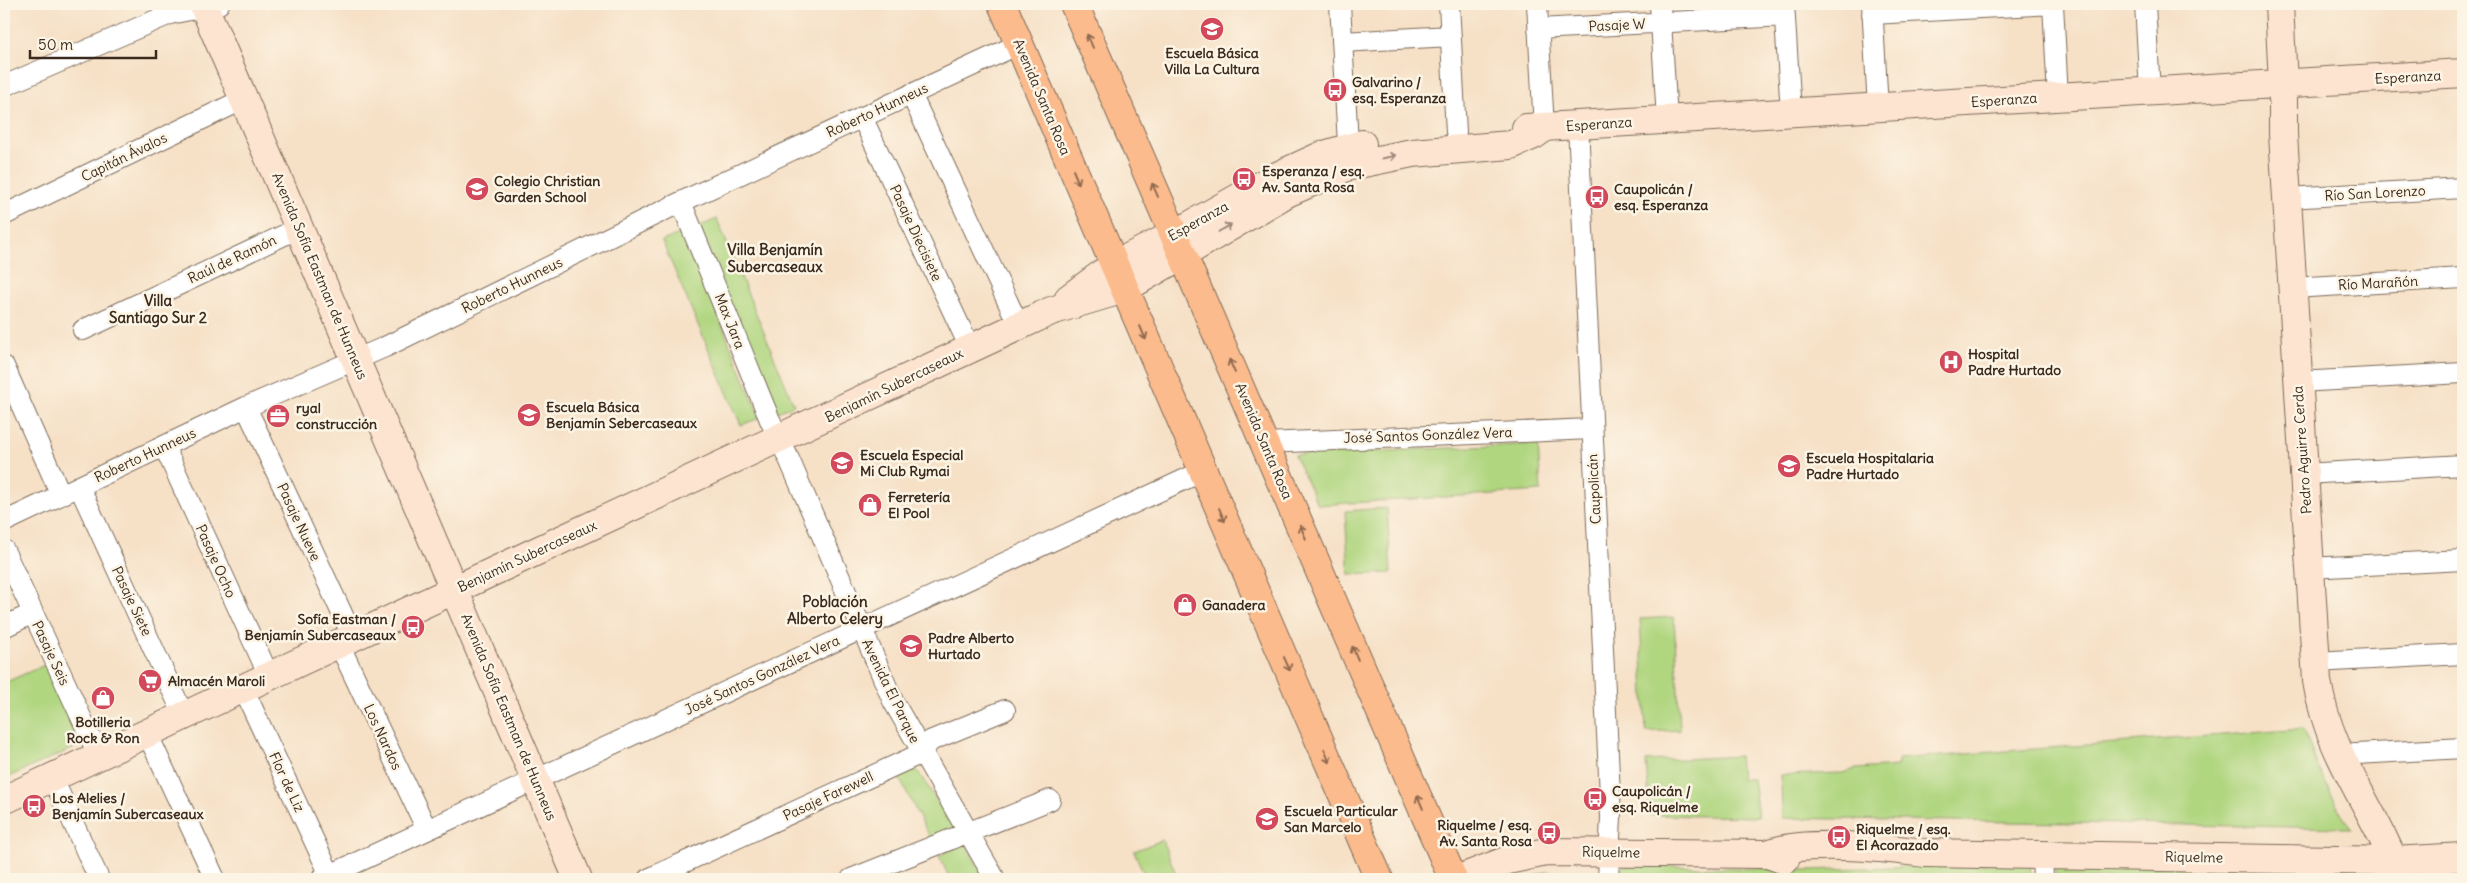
<svg xmlns="http://www.w3.org/2000/svg" width="2467" height="883" font-family="Delius,sans-serif">
  <style>
    .green { fill: #b0d680; stroke: #76804f }
    .lines { fill: none; stroke-linecap: round; stroke-linejoin: round }
    .street-casing { stroke: #7c6a59; stroke-width: 22 }
    .secondary-casing { stroke: #7c6a59; stroke-width: 30 }
    .primary-casing { stroke: #7c6a59; stroke-width: 30 }
    .street { stroke: #fff; stroke-width: 20 }
    .secondary { stroke: #fde4d1; stroke-width: 28 }
    .primary { stroke: #fbbb8d; stroke-width: 28 }
    .oneway { stroke: #916b50 }
    .oneway2 { stroke: #9c8778 }
    .labels { text-anchor: middle; dominant-baseline: central; stroke-width: 5; stroke-linejoin: round; paint-order: stroke }
    .street-label { font-size: 14px; fill: #3b2a1e; stroke: #fcf5e5 }
    .poi-label { font-size: 14px; font-weight: bold; fill: #3b2a1e; stroke: #fcf5e5; text-anchor: start }
    .neighbourhood-label { font-size: 15px; font-weight: bold; fill: #3b2a1e; stroke: #fcf5e5 }
  </style>
  <rect width="100%" height="100%" fill="#fcf5e5"/>
  <filter id="ink" filterUnits="userSpaceOnUse"><feTurbulence type="fractalNoise" baseFrequency=".02" numOctaves="2"/><feDisplacementMap in="SourceGraphic" scale="10" xChannelSelector="R" yChannelSelector="G"/><feConvolveMatrix kernelMatrix="1 2 1 2 8 2 1 2 1" color-interpolation-filters="sRGB"/></filter>
  <filter id="wash" filterUnits="userSpaceOnUse"><feTurbulence type="fractalNoise" baseFrequency=".0096" numOctaves="4" result="noise"/><feDisplacementMap in="SourceGraphic" scale="20" xChannelSelector="R" yChannelSelector="G"/><feGaussianBlur stdDeviation="1.12" result="paint"/><feColorMatrix in="noise" values="0 0 0 0 0 0 0 0 0 0 0 0 0 0 0 0 0 1.4 0 .05"/><feComposite in="paint" operator="in"/></filter>
  <g filter="url(#wash)">
    <rect width="100%" height="100%" fill="#f6e0c6"/>
    <path class="green" d="M717,219L794,405L773,414L698,227Z
      M684,232L760,418L741,425L662,241Z
      M1538,444L1541,491L1318,505L1294,455Z
      M1387,508L1391,573L1349,575L1345,511Z
      M1674,617L1680,730L1646,732L1640,619Z
      M49,663L85,743L4,779V683Z
      M2304,729C2315,765 2331,796 2351,828L1782,818L1781,775L1843,773L1856,769L1897,766L1899,759Z
      M1739,756L1741,779H1753L1758,817L1650,815L1646,761Z
      M915,767L957,831L933,843L897,774Z
      M1162,840L1178,879H1146L1134,851Z
      M965,843L985,879H950L939,856Z
      M2030,862L2031,876L1960,879H1618L1617,875L1622,867L1634,865L1810,870Z
      M2054,862L2234,867L2235,878L2056,879Z
      M1545,872L1595,875L1596,879H1528Z"/>
  </g>
  <g filter="url(#ink)">
    <g class="lines">
      <g class="street-casing">
        <path id="street" d="M1340,4L1349,161
          M1449,4L1456,132
          M1537,4L1544,128
          M1660,4L1667,120
          M1784,4L1791,113
          M1872,4L1878,108
          M2053,4L2058,97
          M2145,4L2150,92
          M1872,14L2053,4
          M1538,29L1785,16
          M1342,42L1451,36
          M4,86L170,14L219,4
          M911,94L1019,326
          M862,117L970,348
          M1578,125L1611,817L1608,879
          M2287,198L2463,188
          M681,202L770,420L789,459L893,701L995,879
          M4,215L244,99
          M2292,288L2463,278
          M83,330L299,228
          M4,366L61,495
          M2298,382L2463,373
          M246,407L353,637
          M1265,443L1591,429
          M164,446L269,676
          M2303,474L2463,465
          M79,486L184,716
          M4,522L246,407L385,347L681,202L1019,44
          M4,550L99,756
          M2309,568L2463,560
          M4,627L33,613
          M339,644L427,830
          M2315,662L2463,654
          M243,688L330,875
          M147,733L215,879
          M2339,755L2463,748
          M52,777L99,879
          M2042,855L2043,879
          M2305,859L2306,879
          M321,879L1203,471
          M648,879L922,753L930,741L1005,710
          M851,879L1050,800"/>
      </g>
      <g class="secondary-casing">
        <path id="secondary" d="M203,4L578,879
          M2279,4L2283,84V134L2317,681C2329,759 2376,808 2400,879
          M1526,128L2463,73
          M1069,298L1114,265L1175,234L1275,177L1321,156L1362,144
          M4,800L1051,311L1124,289L1287,193L1349,166L1412,153L1511,145L1534,135L1544,128
          M1768,854C1802,839 1887,848 1925,853L2394,861L2463,857
          M1459,879L1508,860L1546,852L1768,854L1785,860"/>
      </g>
      <g class="primary-casing">
        <path id="primary" d="M1002,4L1379,879
          M1074,4L1453,879"/>
      </g>
      <use href="#street" class="street"/>
      <use href="#secondary" class="secondary"/>
      <use href="#primary" class="primary"/>
    </g>
    <defs><path id="oneway-shaft" d="M-6 0H5M1.5-3L5.5 0L1.5 3" fill="none" stroke-width="1.6" stroke-linecap="round" stroke-linejoin="round" transform="scale(1.25)"/></defs>
    <g class="oneway">
      <use href="#oneway-shaft" transform="translate(1090 41) rotate(-114)"/>
      <use href="#oneway-shaft" transform="translate(1076 177) rotate(67)"/>
      <use href="#oneway-shaft" transform="translate(1155 190) rotate(-114)"/>
      <use href="#oneway-shaft" transform="translate(1143 333) rotate(67)"/>
      <use href="#oneway-shaft" transform="translate(1232 366) rotate(-113)"/>
      <use href="#oneway-shaft" transform="translate(1222 515) rotate(67)"/>
      <use href="#oneway-shaft" transform="translate(1303 532) rotate(-113)"/>
      <use href="#oneway-shaft" transform="translate(1355 653) rotate(-113)"/>
      <use href="#oneway-shaft" transform="translate(1287 664) rotate(66)"/>
      <use href="#oneway-shaft" transform="translate(1327 756) rotate(67)"/>
      <use href="#oneway-shaft" transform="translate(1420 802) rotate(-113)"/>
    </g>
    <g class="oneway2">
      <use href="#oneway-shaft" transform="translate(1389 157) rotate(-11)"/>
      <use href="#oneway-shaft" transform="translate(1225 228) rotate(-30)"/>
    </g>
  </g>
  <defs>
    <g id="school-disc" transform="scale(1.25)"><circle r="9.5" fill="#d1495b" stroke="#fcf5e5"/><path d="M0-5L7-2L0 1L-7-2ZM-4 1L0 2.5L4 1V4Q0 6-4 4Z" fill="#fff"/></g>
    <g id="bus-disc" transform="scale(1.25)"><circle r="9.5" fill="#d1495b" stroke="#fcf5e5"/><path d="M-5-6H5V4H4V6H2V4H-2V6H-4V4H-5ZM-3.5-4V0h7V-4ZM-3.5 1.2v1.5H-2V1.2ZM2 1.2v1.5H3.5V1.2Z" fill="#fff"/></g>
    <g id="hospital-disc" transform="scale(1.25)"><circle r="9.5" fill="#d1495b" stroke="#fcf5e5"/><path d="M-5-5h3v3.5h4V-5h3V5h-3V1.5h-4V5h-3Z" fill="#fff"/></g>
    <g id="office-disc" transform="scale(1.25)"><circle r="9.5" fill="#d1495b" stroke="#fcf5e5"/><path d="M-6-3h4V-5.5h4V-3h4V5H-6ZM-1-4.5V-3h2v-1.5ZM-6 0V1H6V0Z" fill="#fff"/></g>
    <g id="shop-disc" transform="scale(1.25)"><circle r="9.5" fill="#d1495b" stroke="#fcf5e5"/><path d="M-5-2.5h2.3a2.7 3.5 0 0 1 5.4 0H5L5.5 6h-11ZM-1.5-2.5h3a1.5 2.3 0 0 0-3 0Z" fill="#fff"/></g>
    <g id="supermarket-disc" transform="scale(1.25)"><circle r="9.5" fill="#d1495b" stroke="#fcf5e5"/><path d="M-6-5.5h2.5l.6 2H6L4.5 2H-2.5L-4.4-4H-6ZM-1.5 3.2a1.3 1.3 0 1 0 .1 0ZM3 3.2a1.3 1.3 0 1 0 .1 0Z" fill="#fff"/></g>
  </defs>
  <g fill-rule="evenodd">
    <use href="#school-disc" x="1212" y="29"/>
    <use href="#bus-disc" x="1335" y="90"/>
    <use href="#bus-disc" x="1244" y="179"/>
    <use href="#school-disc" x="477" y="189"/>
    <use href="#bus-disc" x="1597" y="197"/>
    <use href="#hospital-disc" x="1951" y="362"/>
    <use href="#school-disc" x="529" y="415"/>
    <use href="#office-disc" x="278" y="416"/>
    <use href="#school-disc" x="842" y="463"/>
    <use href="#school-disc" x="1789" y="466"/>
    <use href="#shop-disc" x="870" y="505"/>
    <use href="#shop-disc" x="1185" y="605"/>
    <use href="#bus-disc" x="413" y="627"/>
    <use href="#school-disc" x="911" y="646"/>
    <use href="#supermarket-disc" x="150" y="681"/>
    <use href="#shop-disc" x="103" y="698"/>
    <use href="#bus-disc" x="1595" y="799"/>
    <use href="#bus-disc" x="34" y="806"/>
    <use href="#school-disc" x="1267" y="819"/>
    <use href="#bus-disc" x="1549" y="833"/>
    <use href="#bus-disc" x="1839" y="837"/>
  </g>
  <g class="labels">
    <g class="street-label">
      <text transform="translate(1617 25) rotate(-3)">Pasaje W</text>
      <text transform="translate(2408 77) rotate(-3)">Esperanza</text>
      <text transform="translate(1042 97) rotate(67)">Avenida Santa Rosa</text>
      <text transform="translate(2004 100) rotate(-4)">Esperanza</text>
      <text transform="translate(877 110) rotate(-25)">Roberto Hunneus</text>
      <text transform="translate(1599 124) rotate(-4)">Esperanza</text>
      <text transform="translate(124 157) rotate(-26)">Capitán Ávalos</text>
      <text transform="translate(2375 193) rotate(-3)">Río San Lorenzo</text>
      <text transform="translate(1198 221) rotate(-29)">Esperanza</text>
      <text transform="translate(916 233) rotate(65)">Pasaje Diecisiete</text>
      <text transform="translate(232 259) rotate(-25)">Raúl de Ramón</text>
      <text transform="translate(320 276) rotate(67)">Avenida Sofía Eastman de Hunneus</text>
      <text transform="translate(2378 283) rotate(-3)">Río Marañón</text>
      <text transform="translate(512 285) rotate(-26)">Roberto Hunneus</text>
      <text transform="translate(730 321) rotate(68)">Max Jara</text>
      <text transform="translate(894 385) rotate(-26)">Benjamín Subercaseaux</text>
      <text transform="translate(1428 435) rotate(-2)">José Santos González Vera</text>
      <text transform="translate(1264 441) rotate(67)">Avenida Santa Rosa</text>
      <text transform="translate(2302 450) rotate(-94)">Pedro Aguirre Cerda</text>
      <text transform="translate(145 455) rotate(-25)">Roberto Hunneus</text>
      <text transform="translate(1594 489) rotate(-93)">Caupolicán</text>
      <text transform="translate(299 522) rotate(65)">Pasaje Nueve</text>
      <text transform="translate(527 556) rotate(-25)">Benjamín Subercaseaux</text>
      <text transform="translate(216 561) rotate(66)">Pasaje Ocho</text>
      <text transform="translate(132 601) rotate(65)">Pasaje Siete</text>
      <text transform="translate(51 653) rotate(65)">Pasaje Seis</text>
      <text transform="translate(762 675) rotate(-25)">José Santos González Vera</text>
      <text transform="translate(891 691) rotate(64)">Avenida El Parque</text>
      <text transform="translate(509 717) rotate(67)">Avenida Sofía Eastman de Hunneus</text>
      <text transform="translate(383 737) rotate(65)">Los Nardos</text>
      <text transform="translate(287 782) rotate(65)">Flor de Liz</text>
      <text transform="translate(828 796) rotate(-25)">Pasaje Farewell</text>
      <text transform="translate(1611 852) rotate(1)">Riquelme</text>
      <text transform="translate(2194 857) rotate(1)">Riquelme</text>
    </g>
    <g class="poi-label">
      <text x="1212" y="53" text-anchor="middle">Escuela Básica<tspan x="1212" dy="16">Villa La Cultura</tspan></text>
      <text x="1352" y="82">Galvarino /<tspan x="1352" dy="16">esq. Esperanza</tspan></text>
      <text x="1262" y="171">Esperanza / esq.<tspan x="1262" dy="16">Av. Santa Rosa</tspan></text>
      <text x="494" y="181">Colegio Christian<tspan x="494" dy="16">Garden School</tspan></text>
      <text x="1614" y="189">Caupolicán /<tspan x="1614" dy="16">esq. Esperanza</tspan></text>
      <text x="1968" y="354">Hospital<tspan x="1968" dy="16">Padre Hurtado</tspan></text>
      <text x="546" y="407">Escuela Básica<tspan x="546" dy="16">Benjamín Sebercaseaux</tspan></text>
      <text x="296" y="408">ryal<tspan x="296" dy="16">construcción</tspan></text>
      <text x="860" y="455">Escuela Especial<tspan x="860" dy="16">Mi Club Rymai</tspan></text>
      <text x="1806" y="458">Escuela Hospitalaria<tspan x="1806" dy="16">Padre Hurtado</tspan></text>
      <text x="888" y="497">Ferretería<tspan x="888" dy="16">El Pool</tspan></text>
      <text x="1202" y="605">Ganadera</text>
      <text x="396" y="619" text-anchor="end">Sofía Eastman /<tspan x="396" dy="16">Benjamín Subercaseaux</tspan></text>
      <text x="928" y="638">Padre Alberto<tspan x="928" dy="16">Hurtado</tspan></text>
      <text x="168" y="681">Almacén Maroli</text>
      <text x="103" y="722" text-anchor="middle">Botilleria<tspan x="103" dy="16">Rock &amp; Ron</tspan></text>
      <text x="1612" y="791">Caupolicán /<tspan x="1612" dy="16">esq. Riquelme</tspan></text>
      <text x="52" y="798">Los Alelies /<tspan x="52" dy="16">Benjamín Subercaseaux</tspan></text>
      <text x="1284" y="811">Escuela Particular<tspan x="1284" dy="16">San Marcelo</tspan></text>
      <text x="1532" y="825" text-anchor="end">Riquelme / esq.<tspan x="1532" dy="16">Av. Santa Rosa</tspan></text>
      <text x="1856" y="829">Riquelme / esq.<tspan x="1856" dy="16">El Acorazado</tspan></text>
    </g>
    <g class="neighbourhood-label">
      <text x="775" y="249">Villa Benjamín<tspan x="775" dy="17">Subercaseaux</tspan></text>
      <text x="158" y="300">Villa<tspan x="158" dy="17">Santiago Sur 2</tspan></text>
      <text x="835" y="601">Población<tspan x="835" dy="17">Alberto Celery</tspan></text>
    </g>
  </g>
  <rect width="2467" height="883" fill="none" stroke="#fcf5e5" stroke-width="20"/>
  <path d="M30 50v8h126v-8" fill="none" stroke="#3b2a1e" stroke-width="2.5"/>
  <text x="38" y="50" font-size="15" fill="#3b2a1e" stroke="#fcf5e5" stroke-width="4" paint-order="stroke">50 m</text>
</svg>
